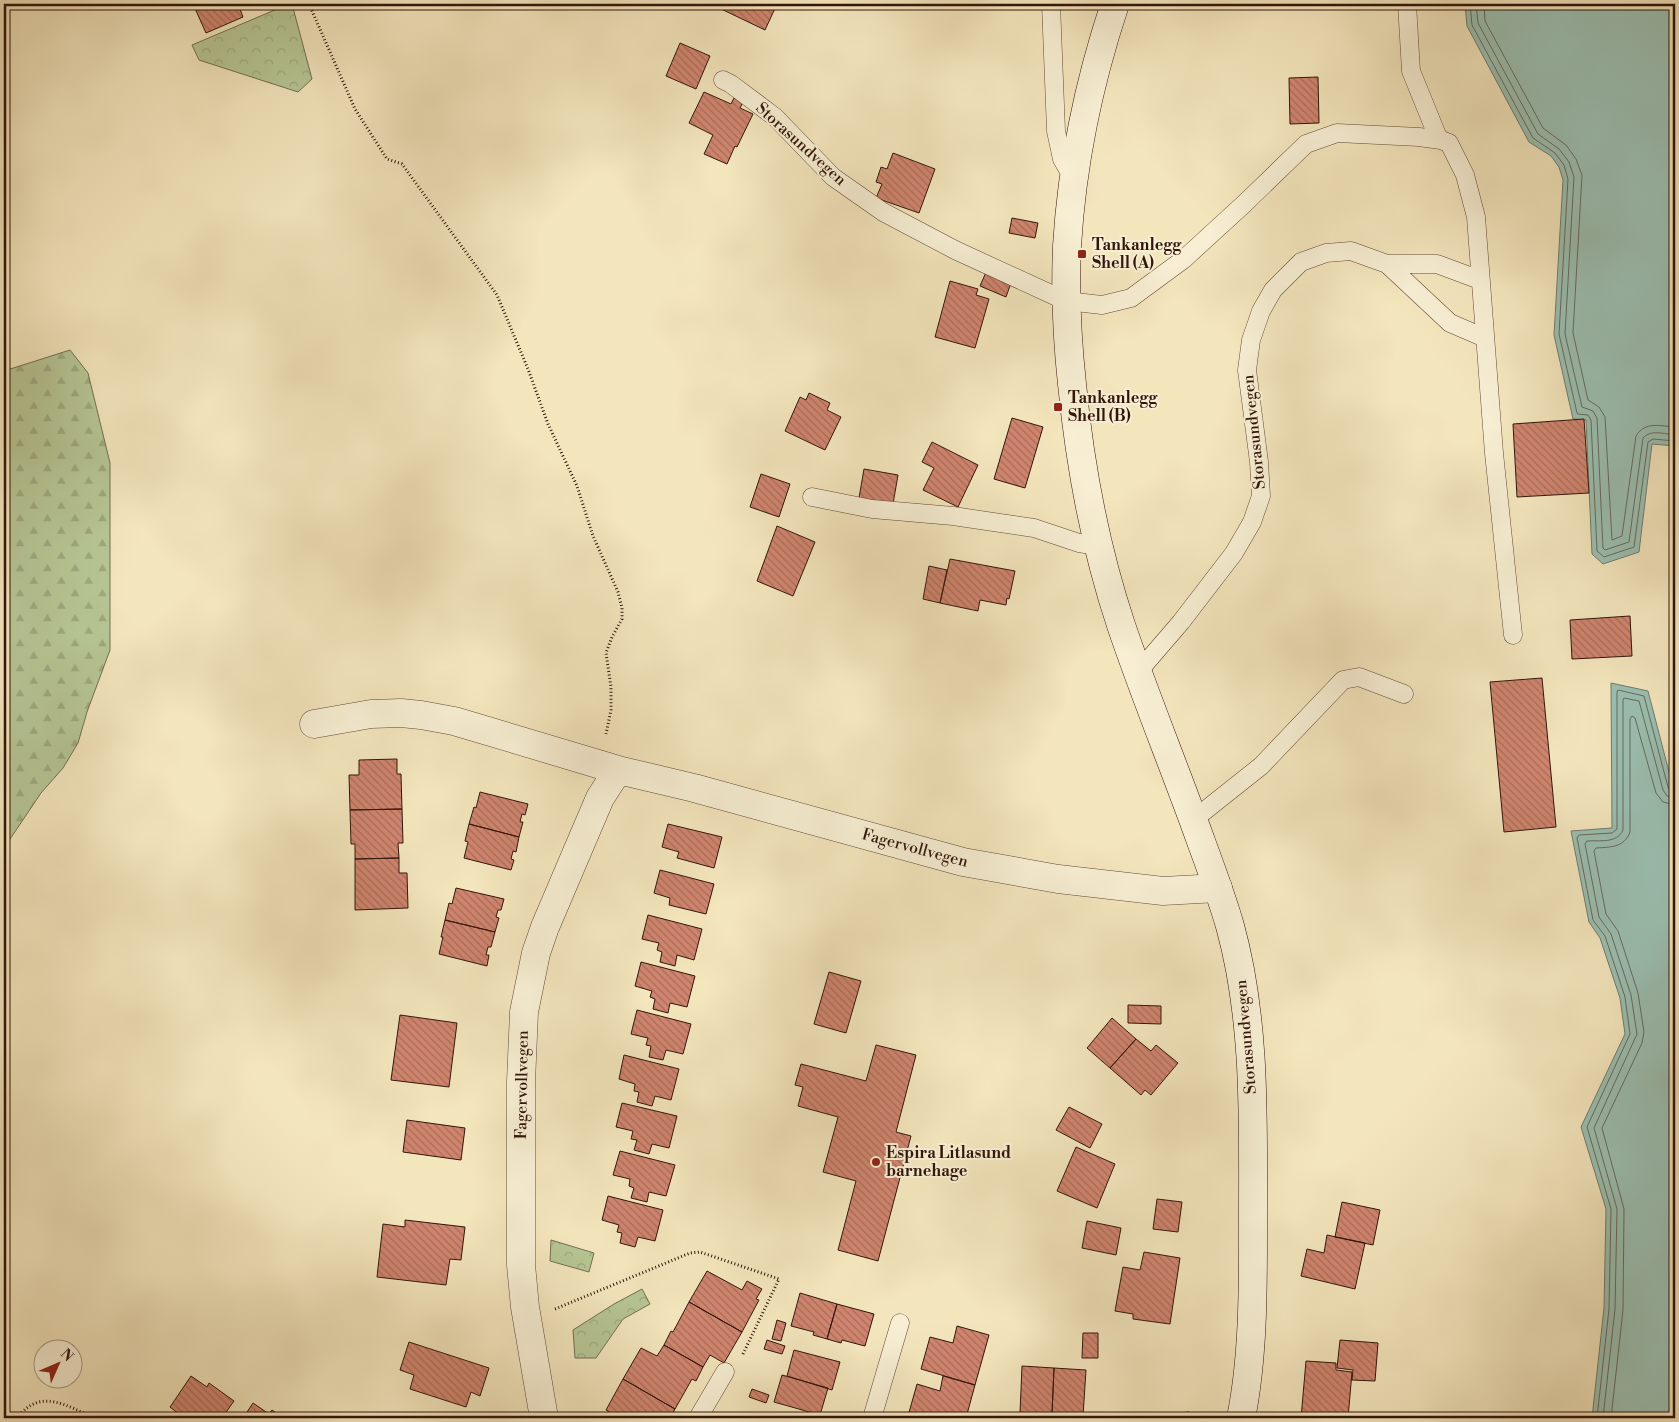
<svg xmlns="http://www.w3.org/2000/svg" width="1679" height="1422" font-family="'Libre Bodoni',serif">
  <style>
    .forest { fill: url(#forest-firs); stroke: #746e4f }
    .park { fill: url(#park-crowns); stroke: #746e4f }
    .water { fill: #9bbfb1; stroke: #717b6e }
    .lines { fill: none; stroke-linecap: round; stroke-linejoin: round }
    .shore { stroke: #666a5e; stroke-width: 1 }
    .building { fill: url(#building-back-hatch); stroke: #32150a }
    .lane-casing { stroke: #624936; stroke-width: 19 }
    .street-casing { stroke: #624936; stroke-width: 29 }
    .secondary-casing { stroke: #32150a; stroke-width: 29 }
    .path { stroke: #32150a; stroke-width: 3; stroke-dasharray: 1 2.5; stroke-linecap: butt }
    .lane { stroke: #f7eed3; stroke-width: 18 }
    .street { stroke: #f7eed3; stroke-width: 28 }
    .secondary { stroke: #f7eed3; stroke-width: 28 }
    .poi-dot { fill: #8f2418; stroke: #f7eed3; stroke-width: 2 }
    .labels { text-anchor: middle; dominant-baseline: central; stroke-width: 4; stroke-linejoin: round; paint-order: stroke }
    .street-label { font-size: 16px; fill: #32150a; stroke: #f7eed3 }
    .poi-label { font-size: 16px; font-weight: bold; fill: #32150a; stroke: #f7eed3; text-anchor: start }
  </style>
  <defs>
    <pattern id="forest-firs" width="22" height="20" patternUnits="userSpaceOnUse" patternTransform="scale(1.25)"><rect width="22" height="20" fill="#b6c694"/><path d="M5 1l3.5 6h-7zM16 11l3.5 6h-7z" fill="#9da97e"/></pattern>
    <pattern id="park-crowns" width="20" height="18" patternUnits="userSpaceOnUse" patternTransform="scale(1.25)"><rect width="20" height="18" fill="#b6c694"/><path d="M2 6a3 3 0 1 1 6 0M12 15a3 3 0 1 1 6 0" fill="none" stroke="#9da97e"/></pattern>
    <pattern id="building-back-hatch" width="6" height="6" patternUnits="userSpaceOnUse" patternTransform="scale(1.25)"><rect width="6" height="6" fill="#d0856f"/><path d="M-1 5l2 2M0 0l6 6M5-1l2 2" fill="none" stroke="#a96c59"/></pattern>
  </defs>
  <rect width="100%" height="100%" fill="#f3e5bc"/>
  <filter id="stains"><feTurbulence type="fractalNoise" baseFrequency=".004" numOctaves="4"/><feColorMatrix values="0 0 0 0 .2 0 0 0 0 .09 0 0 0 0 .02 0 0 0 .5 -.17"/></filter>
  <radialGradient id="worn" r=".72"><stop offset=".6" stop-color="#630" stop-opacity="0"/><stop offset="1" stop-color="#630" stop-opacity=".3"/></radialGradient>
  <path class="forest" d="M70,350L88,373L110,463V650L87,712L78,743L63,768L41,793L4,848V371Z"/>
  <path class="park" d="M289,4H292L312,79L298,92L199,60L192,45Z
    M551,1240L594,1253L589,1272L550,1261Z
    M642,1289L650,1304L623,1319L596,1358H575L573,1330L614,1304Z"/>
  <path class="water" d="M1465,4H1675V446L1652,444L1639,552L1603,564L1592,554L1586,420L1573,419L1554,335L1563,180L1559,167L1551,156L1529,142L1467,26Z
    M1611,683L1648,691L1675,795V1418H1592L1604,1308L1606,1209L1581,1127L1625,1034L1620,998L1600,938L1589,922L1571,831L1612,828Z"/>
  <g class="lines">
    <path class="shore" d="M1470,4L1472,25L1533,138L1555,153L1564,165L1568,179L1559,334L1577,413L1578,414L1588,415L1591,420L1597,551L1604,557L1634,547L1648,442L1653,439L1675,441
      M1476,4L1478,23L1538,134L1559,149L1569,162L1574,177L1565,334L1582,407L1593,411L1597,418L1603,548L1605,550L1629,542L1643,438C1651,429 1664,434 1675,435
      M1484,4L1485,21L1543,128L1566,145L1576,159L1582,175L1573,333L1588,400L1599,407L1605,417L1612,540L1622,536L1636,436C1645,421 1660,426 1675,427
      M1597,1418L1609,1309L1611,1209L1587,1127L1630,1034L1625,997L1605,936L1593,920L1577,838L1579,835L1612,833L1617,829V692L1618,690L1644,696L1668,787L1671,791L1675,792
      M1603,1418L1615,1309L1617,1209L1594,1128L1637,1034L1631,995L1611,934L1599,917L1585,844L1587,841C1599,840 1617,844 1623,830V700L1624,698L1639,701L1663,790L1667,796L1675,798
      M1611,1418L1623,1310L1624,1209L1602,1128L1642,1043L1644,1032L1638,993L1618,931L1606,914L1594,851L1596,848C1610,847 1624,848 1630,832V719L1632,716L1635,718L1656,793L1663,802L1675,805"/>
  </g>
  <path class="building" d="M193,4H238L243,17L206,33Z
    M719,4H777L765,30L717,7Z
    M680,43L710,56L696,89L666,76Z
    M1318,77L1319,123L1290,124L1289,78Z
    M704,92L731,104L734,98L743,102L740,108L753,114L737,147L735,146L727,164L704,154L713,135L689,123Z
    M893,153L935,169L919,213L876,198L882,184L876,182L881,167L887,169Z
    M1012,218L1038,223L1035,238L1009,233Z
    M987,270L1012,280L1006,297L980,286Z
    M950,281L978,289L976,295L989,299L975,348L935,337Z
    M809,393L830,403L827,410L841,417L825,450L785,431L800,397L806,400Z
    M1012,418L1043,427L1025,488L994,479Z
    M1584,419L1589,493L1517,497L1513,424Z
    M932,442L978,465L958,507L923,490L934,468L922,462Z
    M864,469L898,475L893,504L859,498Z
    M761,474L790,484L779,517L750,507Z
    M777,526L815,542L793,596L757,581Z
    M950,559L1015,571L1009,599L1007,598L1006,605L980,600L978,611L940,603Z
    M929,566L947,570L940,603L923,599Z
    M1630,616L1632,656L1572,659L1570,620Z
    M1542,678L1556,827L1504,832L1490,682Z
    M397,759V774H401L402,809L350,810L349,775H359V760Z
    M480,792L528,804L525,815L522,814L520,822H523L519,837L469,824L474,807L476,808Z
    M402,809L403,843H398L399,858L355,859V844H351L350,810Z
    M469,824L519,837L516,852L513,851L511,859L514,860L511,870L464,858L468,842L465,841Z
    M668,824L722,837L714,868L677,858L679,852L662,847Z
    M399,858V873H407L408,908L355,910V859Z
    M660,870L714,884L706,914L669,905L670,898L654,893Z
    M456,888L504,899L501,910H498L496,917L499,918L495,932L445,920L449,903L452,904Z
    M648,915L702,929L694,960L677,955L675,966L660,962L662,952L657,950L659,943L642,939Z
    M445,920L495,932L491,947H488L486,955H489L487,966L439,954L443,937H441Z
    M641,962L695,976L687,1007L670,1003L668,1013L653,1009L655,999L650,997L652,991L635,986Z
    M829,972L861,981L846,1033L814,1024Z
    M1128,1005L1161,1006V1024L1128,1023Z
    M637,1010L691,1024L683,1054L666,1050L663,1060L649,1057L651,1046L646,1045L648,1038L631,1034Z
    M400,1015L457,1023L449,1087L391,1080Z
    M1112,1018L1136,1039L1110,1068L1087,1048Z
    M1136,1039L1151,1051L1156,1045L1178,1063L1151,1095L1145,1090L1141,1095L1110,1068Z
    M876,1045L916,1055L896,1132L911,1136L878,1261L838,1250L856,1181L823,1172L838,1117L798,1106L803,1087L795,1085L801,1064L866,1081Z
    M624,1055L679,1069L671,1100L655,1096L652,1106L637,1102L639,1092L634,1091L635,1084L619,1079Z
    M622,1103L677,1116L669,1148L652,1144L649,1154L634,1150L637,1140L631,1139L633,1131L616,1127Z
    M1069,1107L1102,1124L1090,1148L1056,1130Z
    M407,1120L465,1128L461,1160L403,1152Z
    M1076,1147L1115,1164L1097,1208L1057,1191Z
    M620,1151L675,1165L666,1196L649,1192L647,1202L631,1198L634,1188L629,1186L630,1179L613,1175Z
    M608,1196L663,1210L655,1241L638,1237L635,1247L620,1243L622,1233L617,1232L619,1225L602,1220Z
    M1157,1199L1182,1202L1178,1232L1153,1229Z
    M1342,1202L1380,1210L1373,1245L1335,1237Z
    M405,1220L465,1227L461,1260L450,1259L446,1285L377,1277L383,1224L405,1227Z
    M1087,1221L1121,1228L1116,1255L1082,1248Z
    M1327,1235L1365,1243L1355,1289L1301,1276L1307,1249L1324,1253Z
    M1144,1252L1180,1258L1170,1324L1133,1319V1314L1115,1311L1123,1267L1140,1270Z
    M707,1271L742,1290L747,1281L762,1289L756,1299L759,1300L742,1332L689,1302Z
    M800,1293L837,1304L827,1339L813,1335L814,1332L791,1326Z
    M689,1302L742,1332L724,1363L710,1355L703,1367L664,1345L671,1331L673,1332Z
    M837,1304L874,1314L865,1346L842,1340L841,1343L827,1339Z
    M777,1320L786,1323L781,1341L772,1339Z
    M957,1326L989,1335L975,1385L921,1369L930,1337L953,1343Z
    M1083,1333H1098V1358H1082Z
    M767,1340L785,1346L782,1354L764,1349Z
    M1340,1340L1378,1343L1375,1381L1352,1380L1353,1370L1337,1368Z
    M409,1342L489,1368L480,1396L471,1392L466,1407L410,1389L414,1375L400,1370Z
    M664,1345L703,1367L696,1381L692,1379L675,1409L623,1379L641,1348L657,1356Z
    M794,1350L840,1362L832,1390L787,1376Z
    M1306,1361L1336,1363V1370L1352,1372L1348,1418H1301Z
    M1022,1366L1054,1368L1052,1414L1020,1413Z
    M1054,1368L1086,1370L1083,1416L1052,1414Z
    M782,1375L828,1388L820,1415L774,1402Z
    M191,1376L207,1387L209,1383L234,1401L222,1418H184L170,1407Z
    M943,1376L975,1385L966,1418H915L908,1416L917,1384L940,1391Z
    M623,1379L675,1409L670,1418H617V1417L606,1410Z
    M752,1389L769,1395L766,1403L749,1397Z
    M253,1403L269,1414L272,1410L283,1418H243Z
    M1189,1412V1418H1171V1414Z"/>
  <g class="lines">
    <g class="lane-casing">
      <path id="lane" d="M1051,4L1056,131L1062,159L1074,180
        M1407,4L1411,71L1437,135L1441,140
        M723,80L731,84L775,117L833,177L883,212L955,250L1066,301L1102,305L1131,298L1184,259L1244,204L1306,144L1337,133L1419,137L1441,140L1449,143L1465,175L1476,217L1494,453L1513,635
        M1387,264H1437L1480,280
        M812,497L872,509L953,516L1034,528L1079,543L1098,546
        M1138,672L1181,622L1234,553L1252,522L1261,496L1259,462L1247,370L1251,340L1261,311L1273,290L1301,262L1326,253L1351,251L1387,264L1450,323L1485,338
        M1193,820L1261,766L1343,680L1359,677L1404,694
        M698,1418L725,1372
        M872,1418L900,1323"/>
    </g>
    <g class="street-casing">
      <path id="street" d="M314,724L371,714L401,713L421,715L454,721L618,770L694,788L963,862L1058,879L1163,891L1218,888
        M544,1418L525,1307L521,1265V1082L524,1012L536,953L545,927L600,798L618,770"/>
    </g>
    <g class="secondary-casing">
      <path id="secondary" d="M1115,4C1089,82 1072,163 1067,246C1065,292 1067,338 1072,384C1080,466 1095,547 1121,625C1146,699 1176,771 1202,844C1212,871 1222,898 1230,926C1256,1020 1253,1119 1253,1215C1253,1281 1254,1354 1241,1418"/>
    </g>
    <path class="path" d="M309,4L355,109L387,159L402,164L497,295L528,369L548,424L577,486L593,536L618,592L622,608V619L612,637L606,653L611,687V710L606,734
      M555,1309L690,1253L700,1252L779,1279L742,1356
      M17,1418C41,1387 66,1406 95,1418"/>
    <use href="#lane" class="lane"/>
    <use href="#street" class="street"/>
    <use href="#secondary" class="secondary"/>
  </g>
  <g class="poi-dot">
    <rect x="1077" y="249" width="10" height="10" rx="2.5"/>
    <rect x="1053" y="402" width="10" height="10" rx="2.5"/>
    <circle cx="876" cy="1162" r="5"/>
  </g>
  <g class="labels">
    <g class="street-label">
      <text transform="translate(801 144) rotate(42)">Storasundvegen</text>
      <text transform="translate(1254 432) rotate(-96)">Storasundvegen</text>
      <text transform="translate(915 848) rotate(15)">Fagervollvegen</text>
      <text transform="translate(1246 1037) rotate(-95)">Storasundvegen</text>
      <text transform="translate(522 1085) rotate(-89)">Fagervollvegen</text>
    </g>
    <g class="poi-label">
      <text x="1092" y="245">Tankanlegg<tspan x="1092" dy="18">Shell (A)</tspan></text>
      <text x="1068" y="398">Tankanlegg<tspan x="1068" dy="18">Shell (B)</tspan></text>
      <text x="886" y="1153">Espira Litlasund<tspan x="886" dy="18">barnehage</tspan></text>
    </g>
  </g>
  <rect width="1679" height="1422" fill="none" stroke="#f3e5bc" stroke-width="20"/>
  <rect x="5" y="5" width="1669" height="1412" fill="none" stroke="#32150a" stroke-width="2.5"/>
  <rect x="10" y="10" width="1659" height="1402" fill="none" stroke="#32150a"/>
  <g transform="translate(58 1364) rotate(45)"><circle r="24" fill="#f7eed3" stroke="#a89783"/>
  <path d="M0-4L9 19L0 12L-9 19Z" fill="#8f2418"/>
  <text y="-8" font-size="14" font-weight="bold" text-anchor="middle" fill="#32150a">N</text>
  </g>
  <rect width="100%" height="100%" filter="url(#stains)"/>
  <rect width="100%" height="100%" fill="url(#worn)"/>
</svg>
